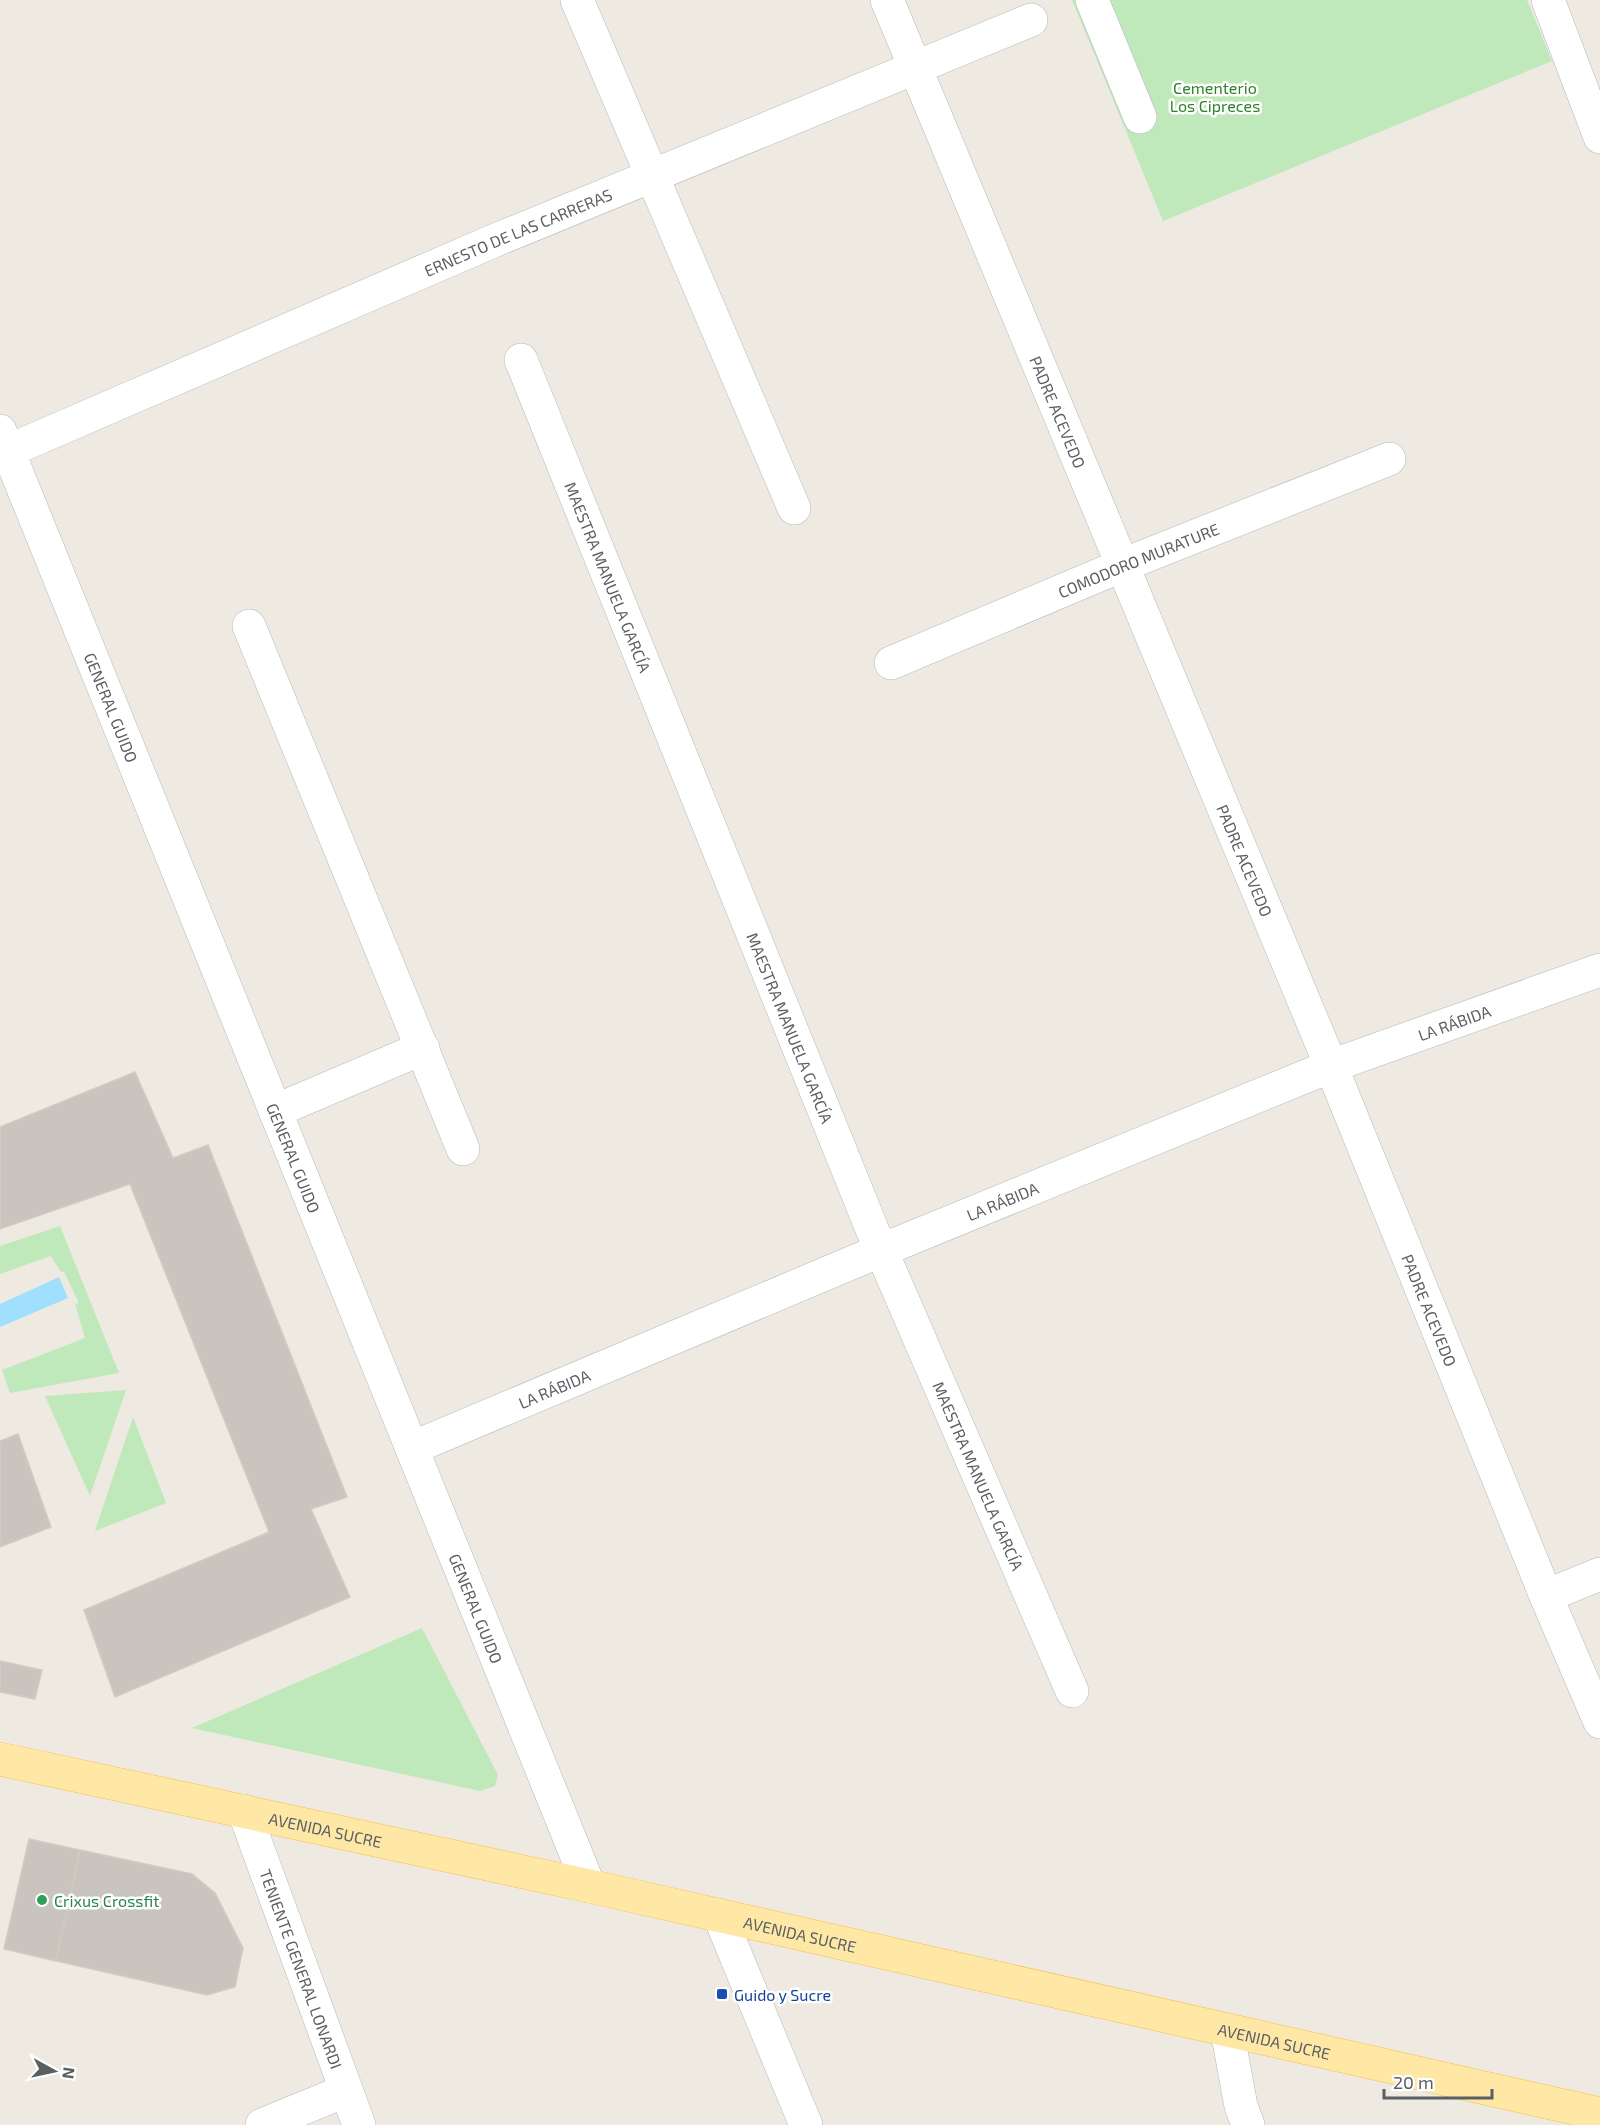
<svg xmlns="http://www.w3.org/2000/svg" width="1600" height="2125" font-family="'Exo 2',sans-serif">
  <style>
    .green { fill: #bfe9bb }
    .water { fill: #a1dfff }
    .building { fill: #c9c5be; stroke: #d4cbbf; stroke-width: 1.5 }
    .lines { fill: none; stroke-linecap: round; stroke-linejoin: round }
    .minor-casing { stroke: #b4b9bd; stroke-width: 34 }
    .major-casing { stroke: #feba4a; stroke-width: 34 }
    .minor { stroke: #fff; stroke-width: 33 }
    .major { stroke: #ffe8a6; stroke-width: 33 }
    .leisure-dot { fill: #2e9e5b; stroke: #fff; stroke-width: 2 }
    .transit-dot { fill: #1a4fb4; stroke: #fff; stroke-width: 2 }
    .labels { text-anchor: middle; dominant-baseline: central; stroke-width: 5; stroke-linejoin: round; paint-order: stroke }
    .park-label { font-size: 16px; fill: #30822b; stroke: #fff }
    .street-label { font-size: 16px; fill: #5a5f64; stroke: #fff }
    .leisure-label { font-size: 16px; fill: #27864d; stroke: #fff; text-anchor: start }
    .transit-label { font-size: 16px; fill: #164399; stroke: #fff; text-anchor: start }
  </style>
  <rect width="100%" height="100%" fill="#eeeae1"/>
  <path class="green" d="M1072,0H1527L1552,61L1163,221Z
    M60,1226L119,1373L10,1393L2,1370L85,1338L75,1304L79,1303L64,1272L60,1271L51,1256L0,1274V1246Z
    M126,1390L90,1496L45,1396Z
    M133,1417L166,1503L95,1531Z
    M422,1628L498,1775L495,1786L480,1791L192,1728Z"/>
  <path class="water" d="M59,1277L68,1298L0,1327V1304Z"/>
  <path class="building" d="M135,1072L173,1158L208,1145L347,1497L311,1509L350,1597L115,1697L84,1610L269,1532L130,1184L0,1229V1127Z
    M18,1434L51,1527L0,1547V1441Z
    M0,1661L42,1670L35,1699L0,1692Z
    M29,1839L80,1850L56,1961L4,1949Z
    M80,1850L192,1874L215,1893L243,1948L235,1987L207,1995L56,1961Z"/>
  <g class="lines">
    <g class="minor-casing">
      <g id="minor">
        <path d="M577,0L794,508"/>
        <path id="s1" d="M887,0L1331,1066L1546,1596L1600,1722"/>
        <path d="M1092,0L1140,117"/>
        <path d="M1548,0L1600,137"/>
        <path id="s2" d="M521,360L872,1229L1072,1691"/>
        <path id="s3" d="M0,431L589,1886"/>
        <path id="s4" d="M8,451L491,242L1031,20"/>
        <path d="M249,626L463,1149"/>
        <path id="s5" d="M891,663L1123,565L1389,459"/>
        <path d="M275,1111L423,1048"/>
        <path id="s6" d="M412,1448L882,1250L1331,1066L1600,970"/>
        <path d="M1546,1596L1600,1574"/>
        <path id="s7" d="M244,1811L359,2125"/>
        <path d="M719,1915L806,2125"/>
        <path d="M1227,2030L1241,2106L1248,2125"/>
        <path d="M262,2125L345,2091"/>
      </g>
    </g>
    <g class="major-casing">
      <g id="major">
        <path id="s8" d="M0,1759L589,1886L1600,2114"/>
      </g>
    </g>
    <use href="#minor" class="minor"/>
    <use href="#major" class="major"/>
  </g>
  <circle class="leisure-dot" cx="42" cy="1900" r="6"/>
  <rect class="transit-dot" x="716" y="1988" width="12" height="12" rx="3"/>
  <g class="labels">
    <g class="park-label">
      <text x="1215" y="87">Cementerio<tspan x="1215" dy="18">Los Cipreces</tspan></text>
    </g>
    <g class="street-label">
      <text stroke="none"><textPath href="#s4" startOffset="555">ERNESTO DE LAS CARRERAS</textPath></text>
      <text stroke="none"><textPath href="#s1" startOffset="446">PADRE ACEVEDO</textPath></text>
      <text stroke="none"><textPath href="#s5" startOffset="268">COMODORO MURATURE</textPath></text>
      <text stroke="none"><textPath href="#s2" startOffset="234">MAESTRA MANUELA GARCÍA</textPath></text>
      <text stroke="none"><textPath href="#s3" startOffset="298">GENERAL GUIDO</textPath></text>
      <text stroke="none"><textPath href="#s1" startOffset="932">PADRE ACEVEDO</textPath></text>
      <text stroke="none"><textPath href="#s6" startOffset="1126">LA RÁBIDA</textPath></text>
      <text stroke="none"><textPath href="#s2" startOffset="720">MAESTRA MANUELA GARCÍA</textPath></text>
      <text stroke="none"><textPath href="#s3" startOffset="784">GENERAL GUIDO</textPath></text>
      <text stroke="none"><textPath href="#s6" startOffset="640">LA RÁBIDA</textPath></text>
      <text stroke="none"><textPath href="#s1" startOffset="1418">PADRE ACEVEDO</textPath></text>
      <text stroke="none"><textPath href="#s6" startOffset="154">LA RÁBIDA</textPath></text>
      <text stroke="none"><textPath href="#s2" startOffset="1206">MAESTRA MANUELA GARCÍA</textPath></text>
      <text stroke="none"><textPath href="#s3" startOffset="1270">GENERAL GUIDO</textPath></text>
      <text stroke="none"><textPath href="#s8" startOffset="333">AVENIDA SUCRE</textPath></text>
      <text stroke="none"><textPath href="#s8" startOffset="819">AVENIDA SUCRE</textPath></text>
      <text stroke="none"><textPath href="#s7" startOffset="168">TENIENTE GENERAL LONARDI</textPath></text>
      <text stroke="none"><textPath href="#s8" startOffset="1305">AVENIDA SUCRE</textPath></text>
    </g>
    <g class="leisure-label">
      <text x="54" y="1900">Crixus Crossfit</text>
    </g>
    <g class="transit-label">
      <text x="734" y="1994">Guido y Sucre</text>
    </g>
  </g>
  <g transform="translate(54 2071) rotate(98)" stroke="#ffffff" stroke-width="4.5" paint-order="stroke">
  <path d="M0-4.5L10 22L0 15L-10 22Z" fill="#5a5f64"/>
  <text y="-9" font-size="16" font-weight="bold" text-anchor="middle" fill="#5a5f64">N</text>
  </g>
  <path d="M1384 2089v9h108v-9" fill="none" stroke="#5a5f64" stroke-width="3"/>
  <text x="1393" y="2089" font-size="18" fill="#5a5f64" stroke="#ffffff" stroke-width="4.5" paint-order="stroke">20 m</text>
</svg>
